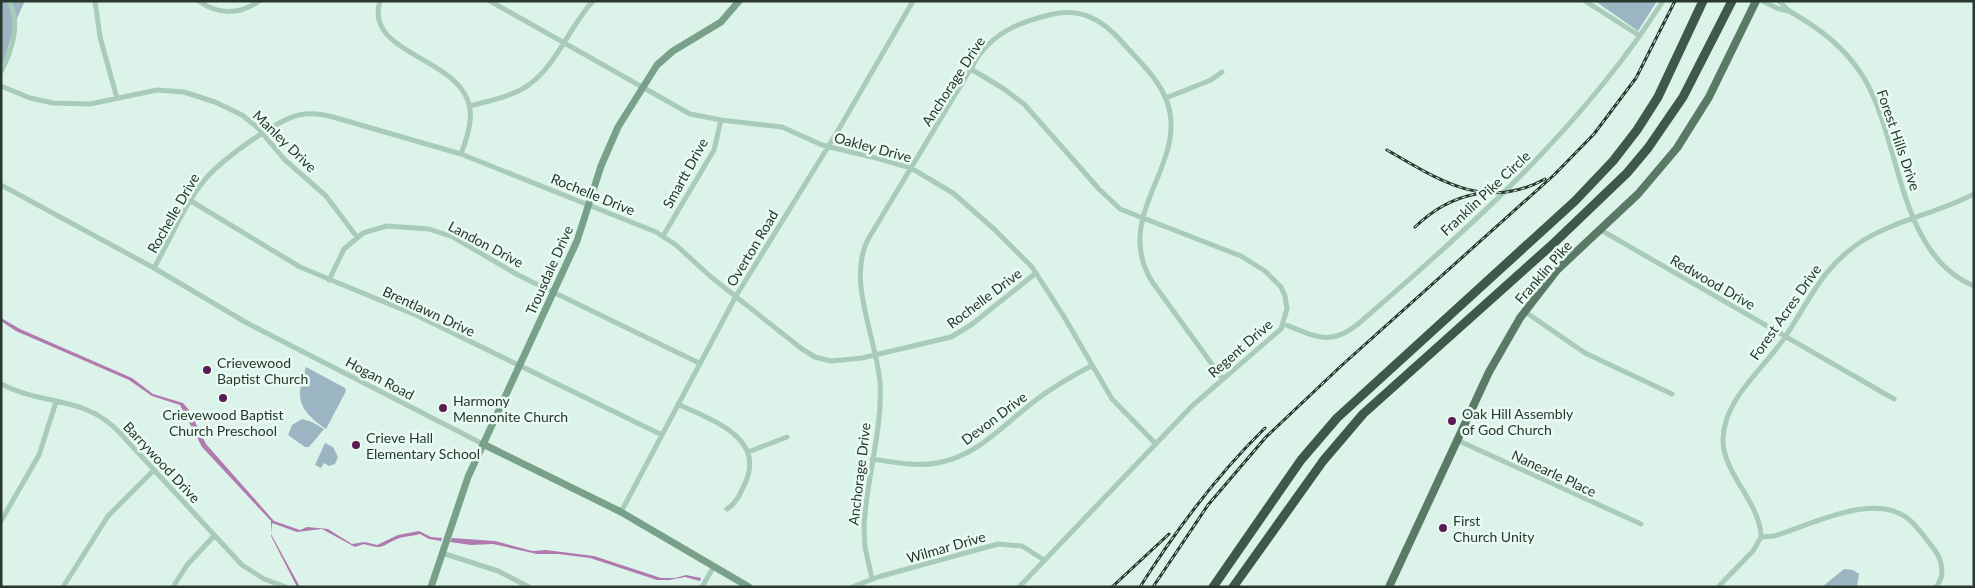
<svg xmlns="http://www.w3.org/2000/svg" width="1975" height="588" font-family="Lato,sans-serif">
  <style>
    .green { fill: #9cb5c3 }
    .water { fill: #b17aae }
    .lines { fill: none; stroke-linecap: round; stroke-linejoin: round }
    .street { stroke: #a8ccb9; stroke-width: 5 }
    .secondary { stroke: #79a088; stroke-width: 7 }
    .primary { stroke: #597b65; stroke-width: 8 }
    .highway { stroke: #3f5948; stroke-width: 9 }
    .rail-casing { stroke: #28382e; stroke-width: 3 }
    .rail { stroke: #e9faf3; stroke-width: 1; stroke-dasharray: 4; stroke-linecap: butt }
    .poi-dot { fill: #5b1c56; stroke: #e9faf3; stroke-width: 2 }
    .labels { text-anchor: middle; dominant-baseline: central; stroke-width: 5; stroke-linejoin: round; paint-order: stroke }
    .street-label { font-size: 14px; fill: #28382e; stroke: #e9faf3 }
    .poi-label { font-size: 14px; fill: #28382e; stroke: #e9faf3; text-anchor: start }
  </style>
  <rect width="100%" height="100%" fill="#dcf3e9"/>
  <path class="green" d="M1,1H25C13,23 9,48 1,72Z
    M1595,1H1657L1638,31Z
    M306,367L345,388L346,391L326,429C298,409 295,399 306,367Z
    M302,419L312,422L324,429L309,447H305L288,435L292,425Z
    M325,443L333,447L338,457L335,464L329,466L324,463L321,468L315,465Z
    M1844,569L1853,570L1859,574L1857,587H1822Z"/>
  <path class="water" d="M1,318L20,329L132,378L153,394L183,403L189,410L206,444L274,521L300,530L307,527L328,529L352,544L365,542L377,545L398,535L419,531L431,537L442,538L441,541L429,539L420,534C413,536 404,536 397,539C380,546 385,550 364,544L355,547L322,529L297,532L272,523L271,534L300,587H297L271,536V521L202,447L180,405L152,396L129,380L16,331L1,321Z
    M452,538L495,541L532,551L546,550L594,556L661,578H675L686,575L701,578L700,581L685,577L669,580H657L590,558L558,554H537L493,544L471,545L450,542Z"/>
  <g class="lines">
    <path class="street" d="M95,1L100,37L117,98
      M199,1C218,15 240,15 259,1
      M380,1C363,55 463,57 470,109C472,124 466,140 461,154
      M490,1L690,114L721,120L782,127L822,145L880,159L911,168L953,193L994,229L1032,267L1063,315L1112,399L1156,444
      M1585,1L1640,36
      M1762,1L1779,9L1789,11L1779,1
      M1789,11C1819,28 1845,47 1864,78C1902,142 1897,254 1974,286
      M971,69L1004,89L1024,104L1099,189L1120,209L1241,256L1265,271L1281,287L1285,296L1287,309L1281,329L1192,406L1019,587
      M1,72C12,50 21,24 9,1
      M1,86L30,98L53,103L90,104L157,90L184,92L215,102L242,115L258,128L284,159L326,196L357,237
      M1166,98L1211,80L1222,72
      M470,106C488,101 507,98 524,88C555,70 568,28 593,1
      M1,185L154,268L247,323L483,444
      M191,201L300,267L418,316L662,435
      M1599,229L1894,399
      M663,236L714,150L721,120
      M154,268C170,240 183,207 203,182C218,162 276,120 299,115C311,112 322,114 333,117L461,154L656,232L676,245L711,277L802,349L815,357L831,361L862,358L951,337L971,325L1036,273
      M329,280L344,249L363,233L387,226L429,229L453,237L518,275L699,363
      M1524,311L1585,353L1672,394
      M1284,324C1314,336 1330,347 1358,324C1471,227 1583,127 1663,1
      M1,384C43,406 84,395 119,432L242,565L264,579L286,587
      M678,404C708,419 765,436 746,481C741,492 737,503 727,509
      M1457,440L1641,524
      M748,452L787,437
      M872,459C893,462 915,467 937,463C978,456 1004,424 1036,400C1053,387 1072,376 1091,366
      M621,512L736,296L836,134L913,1
      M1,521L39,455L56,402
      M1761,537L1774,536C1811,525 1870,493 1906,517C1917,525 1925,538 1934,549C1942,560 1946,575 1936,587
      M442,553L498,571L529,587
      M872,579L865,547L864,527C866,479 883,430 880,382C876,336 845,277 870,236L979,55C997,31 1021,22 1049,15C1080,7 1102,19 1122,42C1137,59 1157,77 1166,99C1192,163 1109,215 1153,283L1222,378
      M63,587L108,516L154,470
      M173,587L187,565L214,536
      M702,587L714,566
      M852,587L878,577L998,544L1022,546L1044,560
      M1718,587L1753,551L1761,537C1761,503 1722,473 1723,439C1724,398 1764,369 1785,337C1810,300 1822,267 1862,241C1896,220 1938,213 1974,194"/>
    <path class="secondary" d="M483,444L621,512L749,587
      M431,587L468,477L577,241L601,166L618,127L657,65L673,51L721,22L739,1"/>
    <path class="primary" d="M1389,587L1489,372L1520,318L1557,270L1638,194L1677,148L1709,97L1756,1"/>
    <path class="highway" d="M1213,587L1301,460L1337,418L1575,201L1613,161L1637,130L1658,97L1703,1
      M1233,587L1323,461L1363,414L1555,242L1627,173L1648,148L1683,97L1732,1"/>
    <g class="rail-casing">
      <path id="rail" d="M1387,150C1439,180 1485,212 1545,179
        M1415,227C1433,210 1451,199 1476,194
        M1112,587L1169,534
        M1140,587C1176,530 1217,475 1265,428
        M1153,587L1208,505L1266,437L1341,366L1554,175L1594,134L1636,78L1675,1"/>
    </g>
    <use href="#rail" class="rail"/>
  </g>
  <g class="poi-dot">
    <circle cx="207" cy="370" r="5"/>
    <circle cx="223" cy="398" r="5"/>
    <circle cx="443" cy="408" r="5"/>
    <circle cx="1452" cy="421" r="5"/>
    <circle cx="356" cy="445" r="5"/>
    <circle cx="1443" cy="528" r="5"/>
  </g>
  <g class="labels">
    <g class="street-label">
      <text transform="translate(953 81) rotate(-57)">Anchorage Drive</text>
      <text transform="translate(1899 140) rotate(71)">Forest Hills Drive</text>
      <text transform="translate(285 141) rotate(44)">Manley Drive</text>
      <text transform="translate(873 147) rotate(15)">Oakley Drive</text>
      <text transform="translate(685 173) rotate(-61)">Smartt Drive</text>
      <text transform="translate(1485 193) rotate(-43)">Franklin Pike Circle</text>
      <text transform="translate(593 194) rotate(22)">Rochelle Drive</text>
      <text transform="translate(173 213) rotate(-60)">Rochelle Drive</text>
      <text transform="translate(486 244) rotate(28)">Landon Drive</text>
      <text transform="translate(752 248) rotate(-59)">Overton Road</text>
      <text transform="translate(549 270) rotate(-66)">Trousdale Drive</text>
      <text transform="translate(1543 272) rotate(-49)">Franklin Pike</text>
      <text transform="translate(1713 282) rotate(30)">Redwood Drive</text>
      <text transform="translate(984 298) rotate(-37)">Rochelle Drive</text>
      <text transform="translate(429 311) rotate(25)">Brentlawn Drive</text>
      <text transform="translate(1785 312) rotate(-55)">Forest Acres Drive</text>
      <text transform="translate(1240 348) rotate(-41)">Regent Drive</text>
      <text transform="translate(380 378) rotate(28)">Hogan Road</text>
      <text transform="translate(994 418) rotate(-37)">Devon Drive</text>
      <text transform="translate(162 462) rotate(47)">Barrywood Drive</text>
      <text transform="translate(1554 473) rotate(25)">Nanearle Place</text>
      <text transform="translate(859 474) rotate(-83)">Anchorage Drive</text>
      <text transform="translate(946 547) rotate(-16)">Wilmar Drive</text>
    </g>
    <g class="poi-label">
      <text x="217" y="362">Crievewood<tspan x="217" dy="16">Baptist Church</tspan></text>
      <text x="453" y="400">Harmony<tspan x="453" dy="16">Mennonite Church</tspan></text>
      <text x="1462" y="413">Oak Hill Assembly<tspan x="1462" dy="16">of God Church</tspan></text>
      <text x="223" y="414" text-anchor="middle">Crievewood Baptist<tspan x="223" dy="16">Church Preschool</tspan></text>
      <text x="366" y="437">Crieve Hall<tspan x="366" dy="16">Elementary School</tspan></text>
      <text x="1453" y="520">First<tspan x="1453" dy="16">Church Unity</tspan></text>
    </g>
  </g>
  <rect width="1975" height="588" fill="none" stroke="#28382e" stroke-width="5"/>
</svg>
